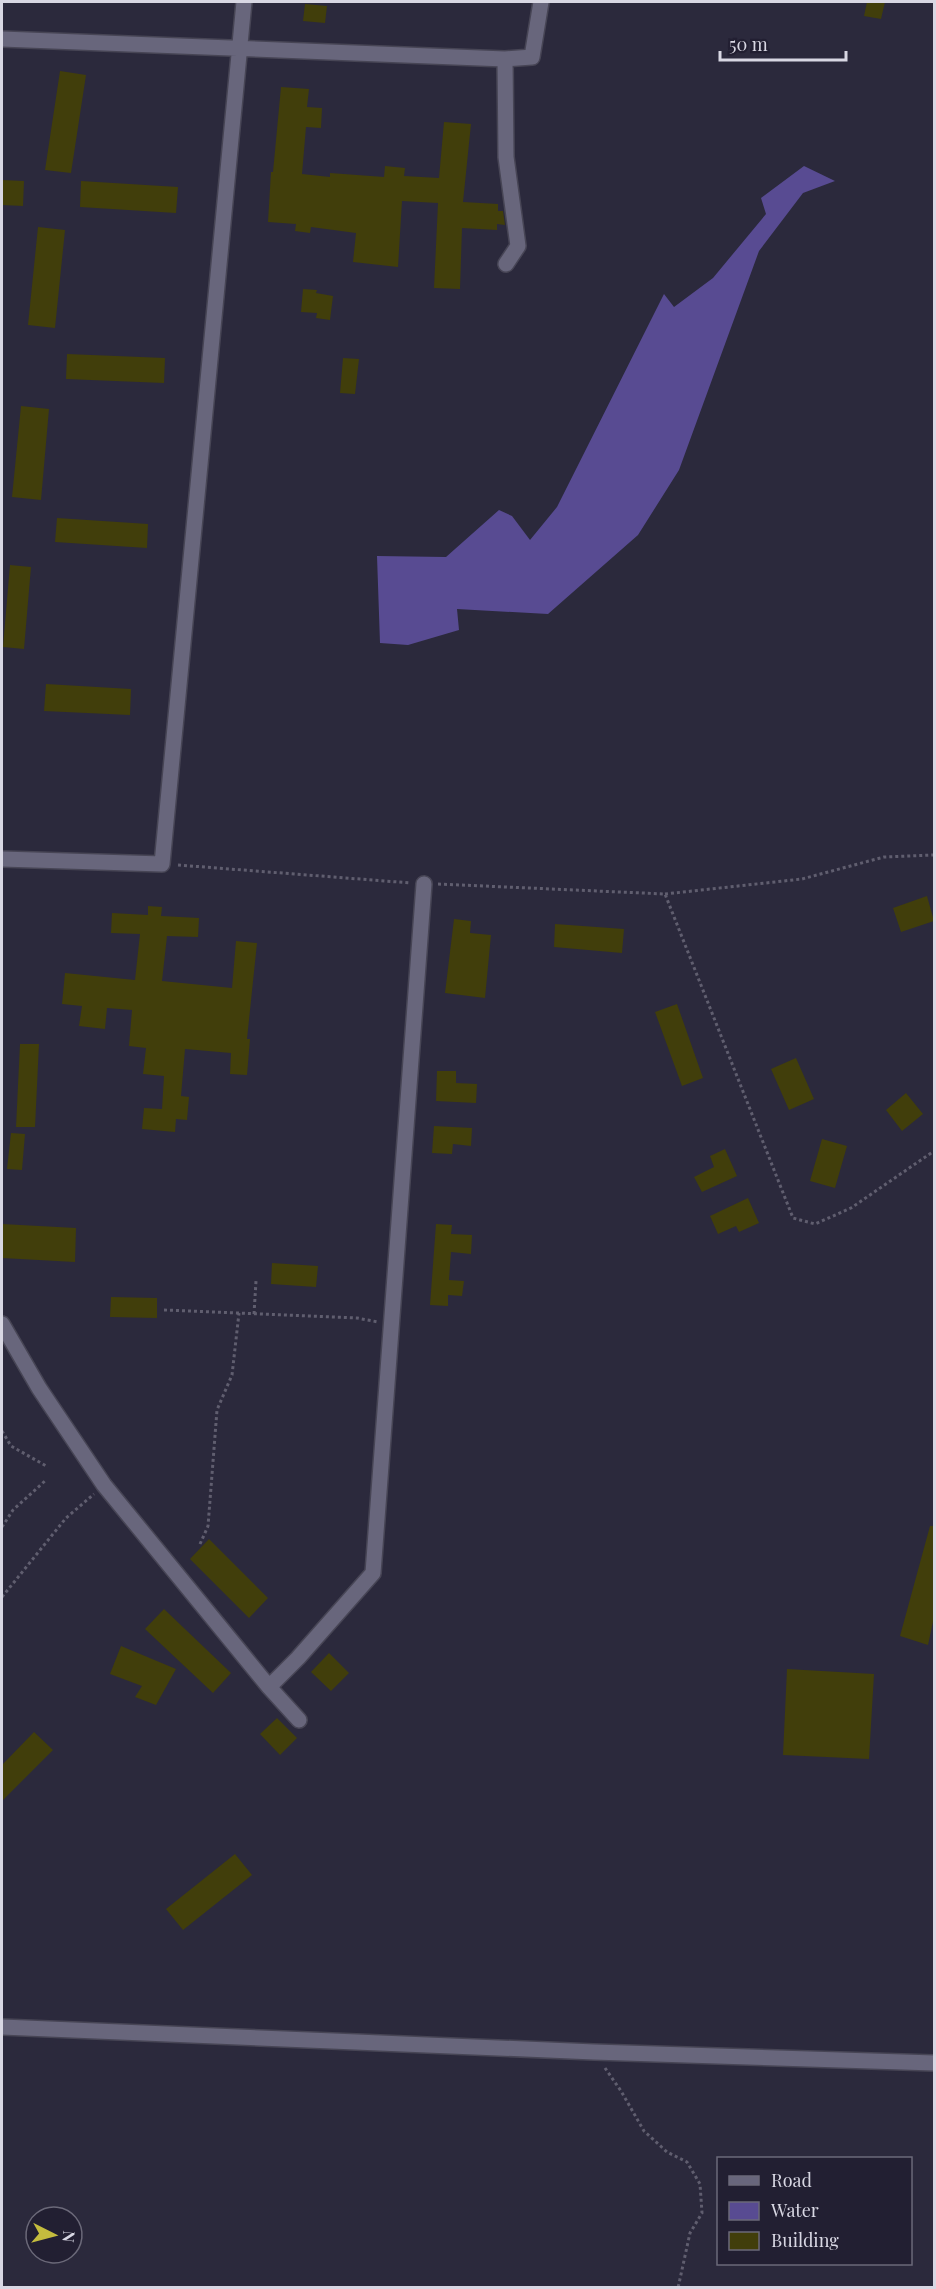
<svg xmlns="http://www.w3.org/2000/svg" width="936" height="2289" font-family="'Playfair Display',serif">
  <style>
    .water { fill: #584b92 }
    .building { fill: #413e0b }
    .lines { fill: none; stroke-linecap: round; stroke-linejoin: round }
    .street-casing { stroke: #474555; stroke-width: 18 }
    .path { stroke: #605e6f; stroke-width: 3; stroke-dasharray: 3 3; stroke-linecap: butt }
    .street { stroke: #68667c; stroke-width: 15 }
  </style>
  <rect width="100%" height="100%" fill="#2b293c"/>
  <path class="water" d="M804,166L835,181L803,193L759,251L679,470L638,535L548,614L457,609L459,630L408,645L380,643L377,556L446,557L499,510L512,516L530,540L557,507L664,294L674,307L713,278L766,214L761,198Z"/>
  <path class="building" d="M867,2H885L881,19L864,16Z
    M305,4L327,6L325,23L303,21Z
    M60,71L86,75L71,173L45,170Z
    M281,87L309,89L307,107L322,108L321,128L306,127L302,174L330,177V173L384,177L385,166L405,168L404,176L439,178L444,122L471,124L463,202L498,204V211H503L505,225L497,224V230L462,228L460,289L434,288L438,203L402,201L398,267L353,262L356,233L311,227L310,233L295,231L296,224L268,222L271,172H273Z
    M2,180L24,181L23,206L2,205Z
    M81,181L178,187L176,213L80,207Z
    M38,227L65,230L55,328L28,325Z
    M303,289L317,290L316,293L333,296L330,320L316,318L317,313L301,312Z
    M67,354L165,358L164,383L66,379Z
    M343,358L359,359L355,394L340,393Z
    M21,406L49,409L41,500L12,497Z
    M57,518L148,524L147,548L55,542Z
    M10,565L31,567L24,649L3,647Z
    M46,684L131,689L130,715L44,711Z
    M927,896L934,921L901,932L893,908Z
    M148,906L162,907L161,916L199,918L198,937L167,936L162,981L232,988L236,941L257,943L247,1039H250L247,1075L230,1074L231,1053L185,1049L181,1096L189,1097L187,1120L176,1119L175,1132L142,1129L144,1108L162,1109L164,1076L143,1074L146,1048L129,1046L132,1010L107,1008L105,1029L79,1026L82,1006L62,1004L65,973L135,980L140,934L111,933L112,913L148,915Z
    M454,919L471,921L470,933L491,935L485,998L445,993Z
    M555,924L624,929L622,953L554,947Z
    M677,1004L703,1078L682,1086L655,1012Z
    M20,1044H39L35,1127H16Z
    M796,1058L814,1099L789,1110L771,1069Z
    M437,1071H456V1083L477,1084L476,1103L436,1101Z
    M906,1093L923,1114L902,1131L886,1110Z
    M434,1126L472,1128L471,1146L453,1144L452,1154L432,1153Z
    M11,1133L25,1134L22,1170L7,1169Z
    M822,1139L847,1146L835,1188L810,1181Z
    M725,1149L737,1176L702,1192L694,1177L714,1167L710,1156Z
    M748,1198L759,1223L739,1232L736,1226L718,1234L710,1216Z
    M2,1224L76,1228L75,1262L2,1258Z
    M436,1224L452,1225L451,1234L472,1235L471,1254L451,1252L449,1280L464,1281L462,1296L448,1295V1306L430,1305Z
    M272,1263L318,1266L316,1287L271,1284Z
    M111,1297L157,1298V1318L110,1317Z
    M930,1526H934V1617L928,1645L900,1636Z
    M209,1539L268,1598L249,1618L190,1559Z
    M164,1609L231,1673L213,1693L145,1629Z
    M121,1646L176,1669L156,1705L135,1697L142,1686L110,1674Z
    M329,1653L349,1673L331,1691L311,1672Z
    M787,1669L874,1674L869,1759L783,1755Z
    M277,1718L297,1738L280,1755L260,1734Z
    M34,1732L53,1750L2,1801V1765Z
    M235,1854L252,1875L183,1930L166,1909Z"/>
  <g class="lines">
    <g class="street-casing">
      <path id="street" d="M2,39L505,59L532,57L541,2
        M505,59L506,157L518,246L506,264
        M2,859L162,864L244,2
        M2,1324L39,1388L104,1485L269,1687L299,1720
        M269,1687L298,1658L373,1573L424,884
        M2,2027L594,2052L934,2063"/>
    </g>
    <path class="path" d="M178,865L411,883
      M438,884L665,894L793,1218L815,1224L851,1208L934,1151
      M665,894L802,879L884,857L934,855
      M164,1310L357,1318L378,1322
      M254,1314L256,1281
      M2,1431L11,1446L48,1467
      M2,1527L13,1510L46,1480
      M200,1544L208,1526L217,1410L232,1375L239,1313
      M2,1597L66,1518L94,1494
      M605,2068L621,2091L644,2131L667,2152L687,2162L700,2184L702,2213L690,2233L678,2288"/>
    <use href="#street" class="street"/>
  </g>
  <rect width="936" height="2289" fill="none" stroke="#d8d7e3" stroke-width="6"/>
  <rect x="717" y="2157" width="195" height="108" fill="#221f32" stroke="#6b6979" stroke-width="1.5"/>
  <rect x="729" y="2176" width="30" height="9" fill="#68667c" stroke="#6b6979" stroke-width="1.5"/>
  <text x="771" y="2187" font-size="18" fill="#d8d7e3">Road</text>
  <rect x="729" y="2202" width="30" height="18" fill="#584b92" stroke="#6b6979" stroke-width="1.5"/>
  <text x="771" y="2217" font-size="18" fill="#d8d7e3">Water</text>
  <rect x="729" y="2232" width="30" height="18" fill="#413e0b" stroke="#6b6979" stroke-width="1.5"/>
  <text x="771" y="2247" font-size="18" fill="#d8d7e3">Building</text>
  <g transform="translate(54 2235) rotate(96)"><circle r="28" fill="#221f32" stroke="#6b6979" stroke-width="1.5"/>
  <path d="M0-4.5L10 22L0 15L-10 22Z" fill="#c4bc3e"/>
  <text y="-9" font-size="16" font-weight="bold" text-anchor="middle" fill="#d8d7e3">N</text>
  </g>
  <path d="M720 51v9h126v-9" fill="none" stroke="#d8d7e3" stroke-width="3"/>
  <text x="729" y="51" font-size="18" fill="#d8d7e3" stroke="#221f32" stroke-width="4.5" paint-order="stroke">50 m</text>
</svg>
